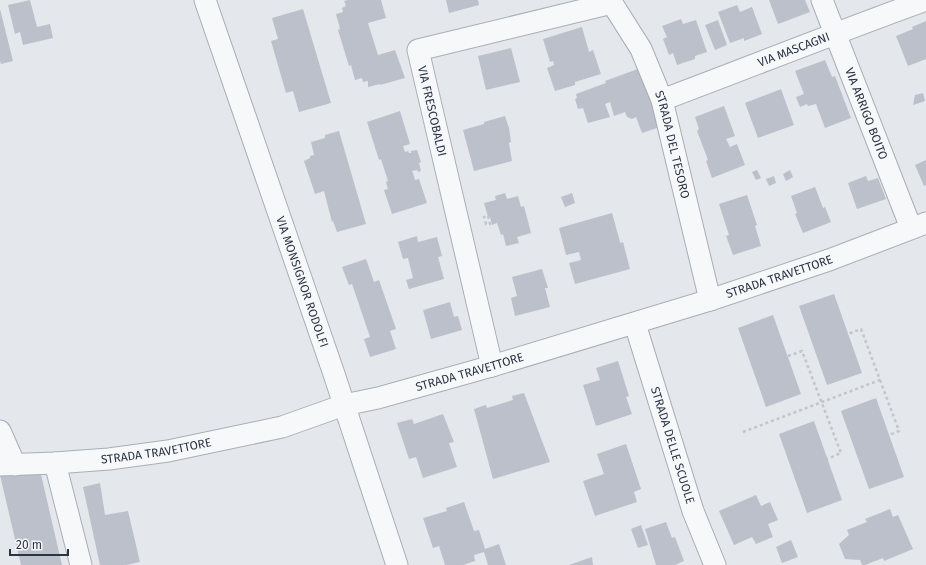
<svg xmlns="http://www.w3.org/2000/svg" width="926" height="565" font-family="'Fira Sans',sans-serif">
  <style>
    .building { fill: #bbc0ca }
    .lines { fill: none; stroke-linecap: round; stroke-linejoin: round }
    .minor-casing { stroke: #a9aeb7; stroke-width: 23 }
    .path { stroke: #c2c5cb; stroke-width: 2.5; stroke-dasharray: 3 3; stroke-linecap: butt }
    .minor { stroke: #f7f8fa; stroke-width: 21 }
    .labels { text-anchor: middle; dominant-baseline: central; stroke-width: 3.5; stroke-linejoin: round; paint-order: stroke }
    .street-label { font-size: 12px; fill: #2b3445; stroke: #f4f6f9 }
  </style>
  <rect width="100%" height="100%" fill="#e4e7ec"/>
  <path class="building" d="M30,0L37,27L50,24L53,38L23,45L20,32L15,34L8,5Z
    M348,0H381L386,18L368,23L378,55L395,50L405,78L380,85V84L368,87V81L363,82L362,78L355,80L351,65L349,66L338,30L340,29L336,14L343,12L342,8L346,6L344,1Z
    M446,0H478L479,5L449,13Z
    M769,0H805L810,12L778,24Z
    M737,5L740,12L752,7L762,34L744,41V38L730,43L718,12Z
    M0,9L13,61L1,64L0,61Z
    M303,9L331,103L299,112L293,91L286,93L271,41L278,39L272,18Z
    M681,19L683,24L696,20L707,52L695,56V59L677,65L673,53L669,55L663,39L667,37L662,26Z
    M718,20L727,45L715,50L705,25Z
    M926,21V59L908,66L896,36L913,29L912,27Z
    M582,27L589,52L593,50L601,74L575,82V85L555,91L547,68L554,65L553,61L550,62L543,39Z
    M511,48L520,82L486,90L478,56Z
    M825,60L832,77L835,76L851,118L825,128L816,104L808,106L807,104L800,107L796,97L804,94L795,71Z
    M646,66L663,126L642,133L636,117L632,119L627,117L625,112L614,116L610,102L605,104L610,117L588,123L583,108L578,109L575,99L577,98L576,94L606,83L605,81Z
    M781,89L794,125L758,138L745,103Z
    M923,93L925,101L913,105L915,95Z
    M724,106L735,136L726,139L730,147L737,144L745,165L712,178L706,161L708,160L697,131L699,129L695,117Z
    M400,111L410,144L403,146L405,152L408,151L409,153H411V151L417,150L421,162L419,163L421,171L418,172L417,170L412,171L413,173L415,180L419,179L427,203L392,214L384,190L388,189L386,182L388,181L381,159L379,160L367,122Z
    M505,116L509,128L511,142L509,143L512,161L474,171L463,130L484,124V122Z
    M339,131L366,224L337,232L333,221L332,222L324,191L315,194L304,161L310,158V156L314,155L311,142L325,138V135Z
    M926,160V185L924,186L915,165Z
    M757,170L761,178L756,180L752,172Z
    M790,170L793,177L786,181L783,174Z
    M774,176L776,183L769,186L766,179Z
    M866,176L868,181L878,178L886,199L857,209L848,183Z
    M815,187L823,208L825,207L831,222L803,233L795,214L797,213L791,196Z
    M505,193L507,199L518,196L521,207L524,206L531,233L517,237L519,243L506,246L503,234L501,235L497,223L492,225L490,217H488L484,203L496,200L495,196Z
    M572,193L575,203L565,207L561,197Z
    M747,195L757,225L755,226L761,246L733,255L726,236L729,235L719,204Z
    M612,213L620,242V243L623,242L630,269L575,284L569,263L581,260L579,252L566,255L559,228Z
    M417,236L418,242L437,237L442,256L438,257L444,279L409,289L406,280L413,278L408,258L403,259L398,242Z
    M366,259L374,282L379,280L396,329L390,331L396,349L370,357L364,339L370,337L352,284L349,285L342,267Z
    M542,269L548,288H545L550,307L515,316L511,298L517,296L512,277Z
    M834,294L862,373L827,385L799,306Z
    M450,302L454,317L458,316L462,330L431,339L423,310Z
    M773,315L801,394L766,407L738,328Z
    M618,361L629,396L626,397L632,414L596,426L583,385L600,380L596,368Z
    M524,393L550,462L493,479L474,409L486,405L487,408L513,400L512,396Z
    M876,398L904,477L869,489L841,411Z
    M443,414L454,442L449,443L457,467L423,478L416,457L409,459L397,423L412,419L414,424Z
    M814,421L842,500L807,513L779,434Z
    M626,444L641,489L634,492L637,502L595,516L583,481L604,474L597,454Z
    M39,466L62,565H21L0,475Z
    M100,483L105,515L128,511L140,562L126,565H100L83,487Z
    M756,495L761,506L770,502L778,520L768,524L773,537L756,544L752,537L734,545L719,511Z
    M464,502L474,531L479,530L485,549L499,544L506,565H488L484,552L474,555L475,561L463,565H445L439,546L433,548L423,518L447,511L446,508Z
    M890,509L893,517L898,515L913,549L884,561L883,558L865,565H862L860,560L845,559L839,544L849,535L847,530L867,522L865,519Z
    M666,522L672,538L675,537L684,561L675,565H656L645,529Z
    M641,525L648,545L638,548L631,529Z
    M791,540L798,557L782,563L776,547Z
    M592,557L593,565H569Z"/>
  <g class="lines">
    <g class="minor-casing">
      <g id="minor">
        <path id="s1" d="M205,0L334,374L397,565"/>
        <path id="s2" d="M610,0L641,49L662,100L710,300"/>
        <path id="s3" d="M822,0L911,228"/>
        <path id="s4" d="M662,100C750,67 837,32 926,0"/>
        <path id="s5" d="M635,324L693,511L715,565"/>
        <path d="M492,366L418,50L612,3"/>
        <path d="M0,431L15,465"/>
        <path d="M55,463L81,565"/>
        <path id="s6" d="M0,465L55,463L109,459L168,451L282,427L344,405L378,398L492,366L710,300L829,260L926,223"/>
      </g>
    </g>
    <path class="path" d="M488,216L490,224H486L484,217Z
      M788,356L802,351L841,453L827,459
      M880,380L899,431L889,435
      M743,432L880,380L861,329L848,334"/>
    <use href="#minor" class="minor"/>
  </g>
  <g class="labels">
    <g class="street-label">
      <text stroke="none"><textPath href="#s4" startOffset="141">VIA MASCAGNI</textPath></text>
      <text transform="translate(432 111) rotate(77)">VIA FRESCOBALDI</text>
      <text stroke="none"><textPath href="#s3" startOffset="122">VIA ARRIGO BOITO</textPath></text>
      <text stroke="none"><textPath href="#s2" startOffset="159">STRADA DEL TESORO</textPath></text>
      <text stroke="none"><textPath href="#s6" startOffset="805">STRADA TRAVETTORE</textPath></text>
      <text stroke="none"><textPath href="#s1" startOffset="298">VIA MONSIGNOR RODOLFI</textPath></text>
      <text stroke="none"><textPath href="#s6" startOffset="481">STRADA TRAVETTORE</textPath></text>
      <text stroke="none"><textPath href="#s5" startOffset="127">STRADA DELLE SCUOLE</textPath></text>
      <text stroke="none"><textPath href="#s6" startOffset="157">STRADA TRAVETTORE</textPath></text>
    </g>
  </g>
  <path d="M10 549v6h58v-6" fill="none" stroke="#2b3445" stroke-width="2"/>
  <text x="16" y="549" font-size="12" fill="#2b3445" stroke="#f4f6f9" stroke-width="3" paint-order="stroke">20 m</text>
</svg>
